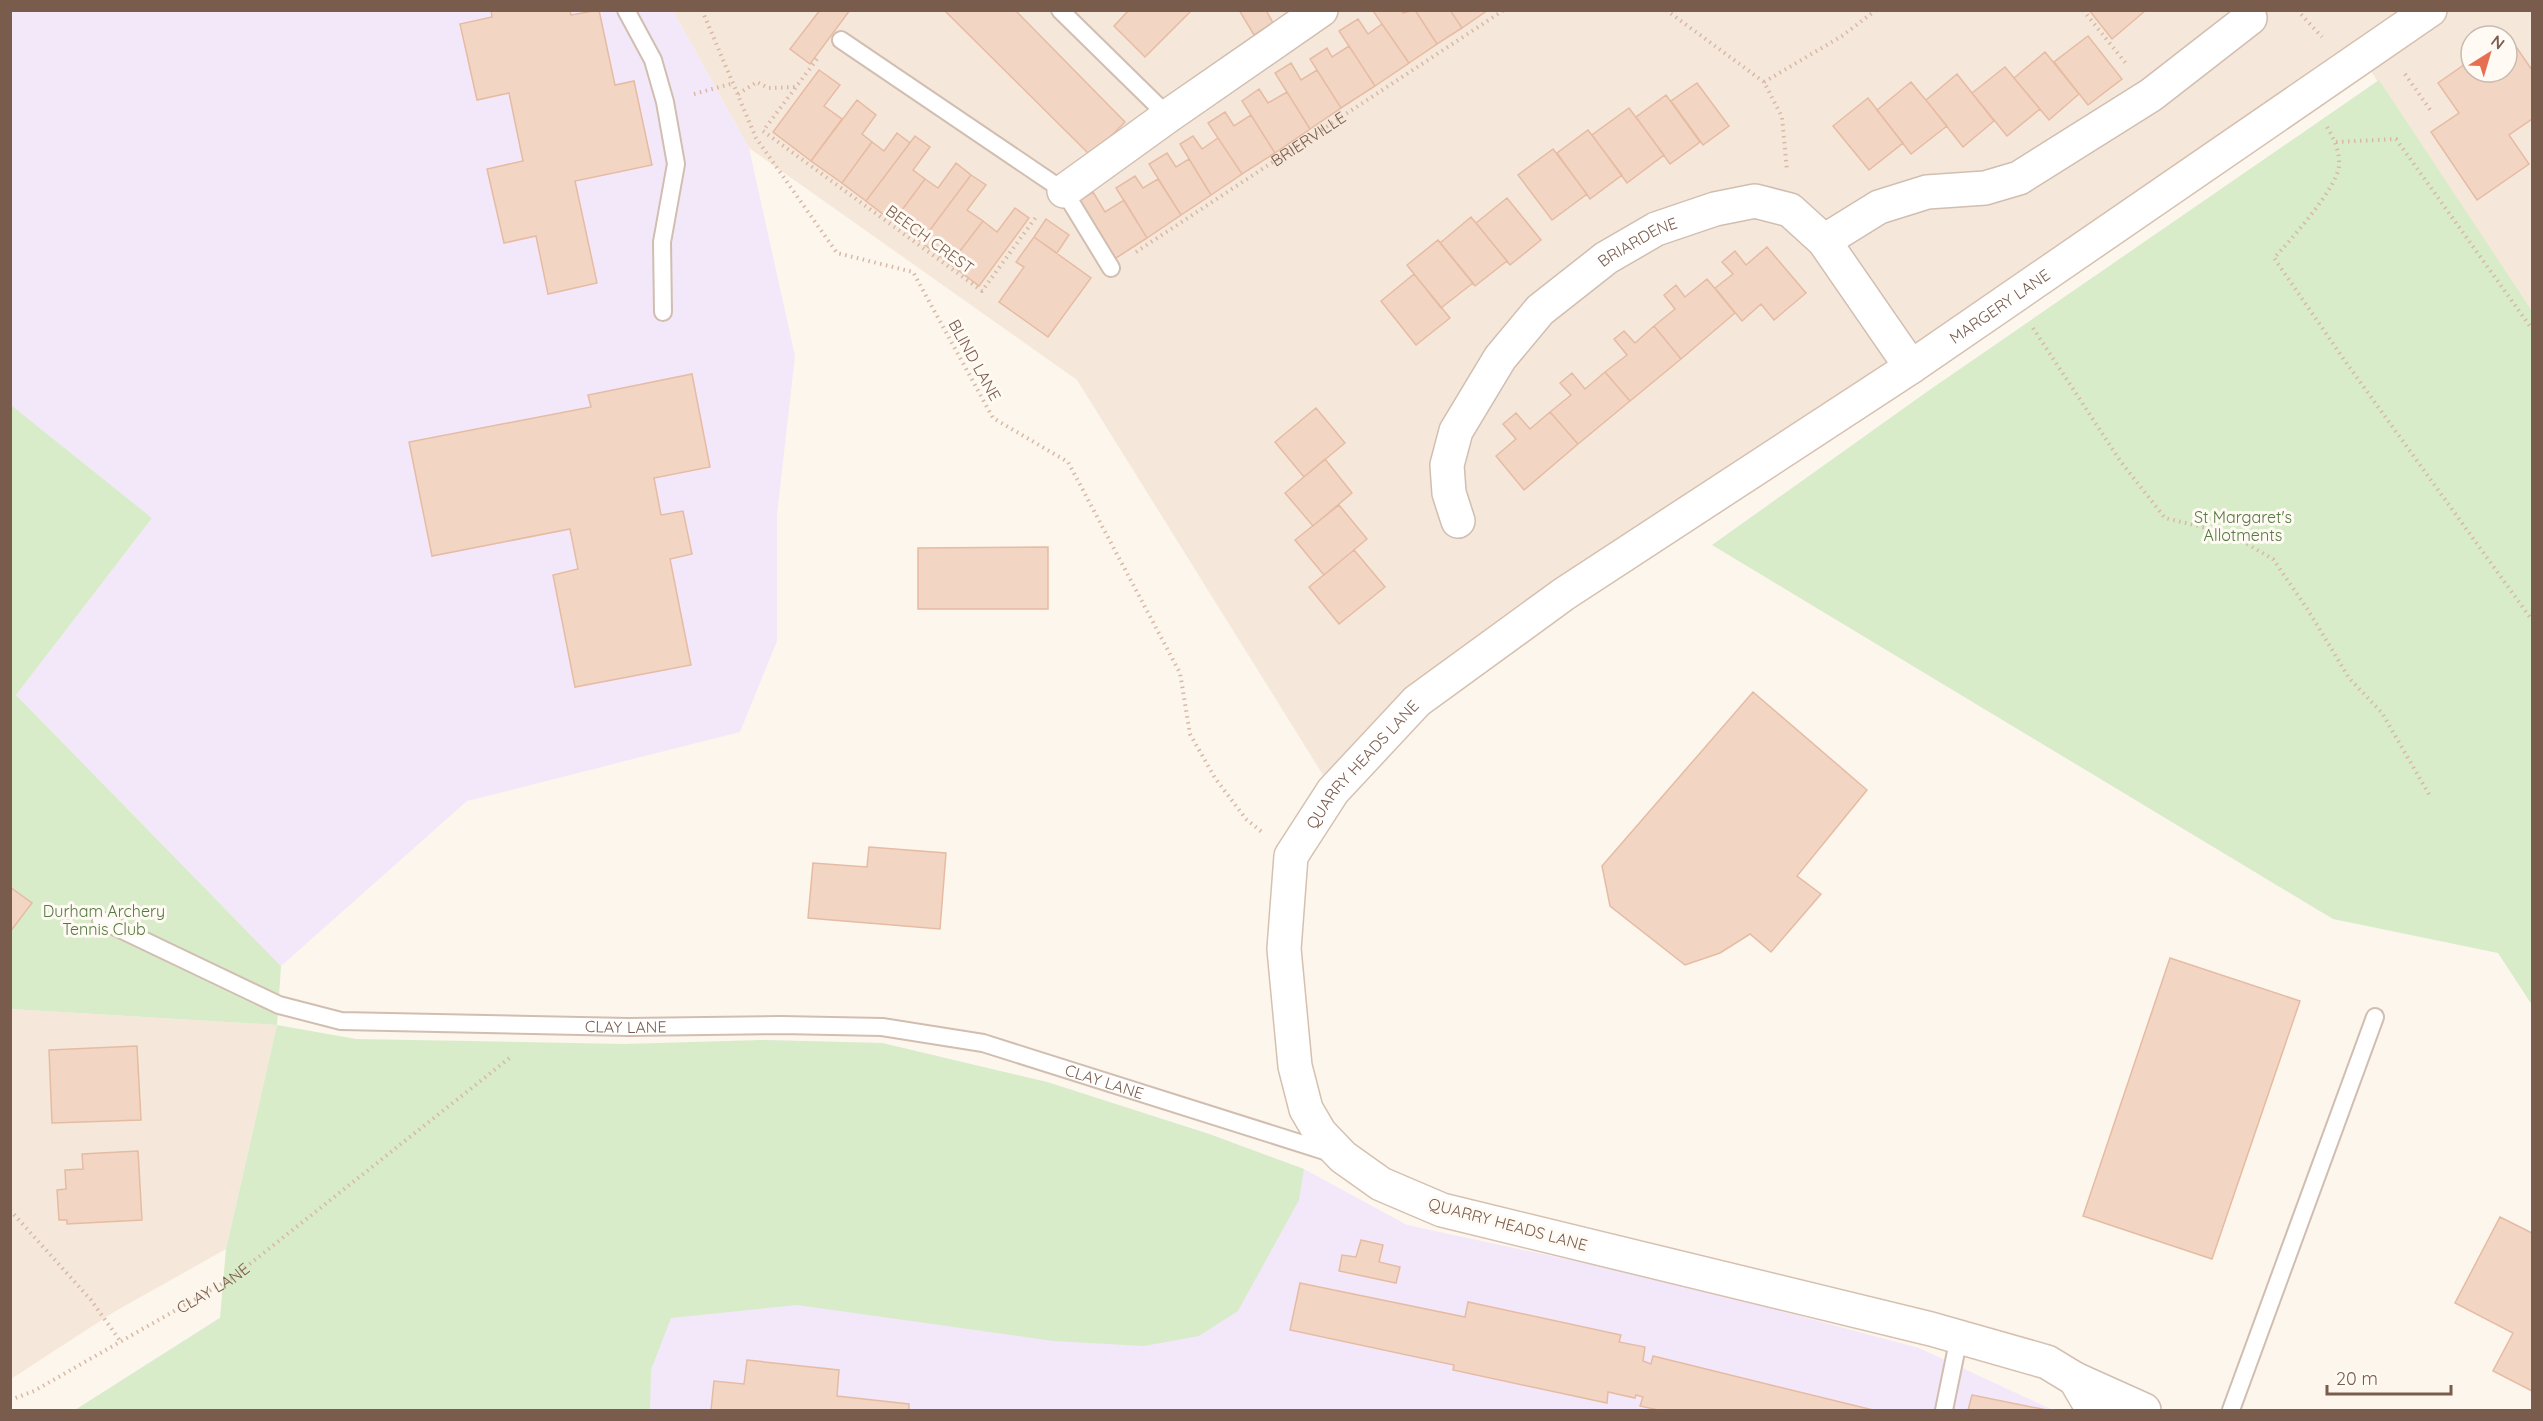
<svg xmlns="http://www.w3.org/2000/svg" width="2543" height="1421" font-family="Quicksand,sans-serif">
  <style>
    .residential { fill: #f5e8da; fill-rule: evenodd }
    .education { fill: #f3e8fa }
    .green { fill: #d8ecc9 }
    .building { fill: #f3d5c3; stroke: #e6bba3; stroke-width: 1.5 }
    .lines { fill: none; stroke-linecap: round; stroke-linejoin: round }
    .lane-casing { stroke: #d1beb0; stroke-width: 20 }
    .street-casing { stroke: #d1beb0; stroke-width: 36 }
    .secondary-casing { stroke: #d6c0b0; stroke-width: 36 }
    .path { stroke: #d9b8a5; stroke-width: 4; stroke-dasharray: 1.5 4.5; stroke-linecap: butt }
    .lane { stroke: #fff; stroke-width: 16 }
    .street { stroke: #fff; stroke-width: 33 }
    .secondary { stroke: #fff; stroke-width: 33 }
    .labels { text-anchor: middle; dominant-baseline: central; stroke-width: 6; stroke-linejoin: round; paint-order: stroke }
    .street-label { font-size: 16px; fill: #7a5c4d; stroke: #fffaf3 }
    .park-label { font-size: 16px; fill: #537a41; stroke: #fffaf3 }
  </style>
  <rect width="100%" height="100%" fill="#fdf6ec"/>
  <path class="residential" d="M673,11H2532V311L2362,58L1564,594L1333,791L1077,380L749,148ZM2471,36H2507V72H2471Z
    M11,1009L277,1025L226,1249L114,1312L11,1379Z"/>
  <path class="education" d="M10,11H673L749,148L795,356L777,515V641L740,732L467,801L281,966L16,695L152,518L11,405Z
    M761,1040L882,1043L1047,1082L1209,1134L1304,1169L1407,1225L1669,1281L1919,1348L2053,1410H75L493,1143L655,1063Z"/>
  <path class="green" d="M2379,80L2532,311V1005L2498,953L2333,919L1712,545L1928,391Z
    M11,405L152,518L16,695L281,966L277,1025L356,1039L624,1044L761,1040L882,1043L1047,1082L1209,1134L1304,1169L1299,1200L1238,1311L1199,1336L1144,1346L1054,1341L797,1305L671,1318L651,1370L650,1410H75L220,1318L226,1249L277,1025L11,1009Z"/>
  <path class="building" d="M491,10H570L571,15L599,10L615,85L634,81L652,165L575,181L597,283L548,294L536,236L504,243L487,169L523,161L509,93L477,100L460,24L492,17Z
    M820,10H850L810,64L790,49Z
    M944,10H1015L1125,122L1091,156Z
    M1129,10H1192L1145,57L1114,26Z
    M1239,10H1266L1273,23L1254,35Z
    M1401,10L1403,13L1415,10L1437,44L1409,63L1373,11Z
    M1415,10H1450L1462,28L1437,44Z
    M1450,10H1488L1462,28Z
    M2089,10H2145V11L2112,39Z
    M1358,19L1368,34L1382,24L1409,63L1375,86L1339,31Z
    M2508,35L2532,70V119L2509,135L2529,164L2477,200L2431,132L2459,113L2438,83L2471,60V72H2507Z
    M2088,36L2122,79L2088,105L2054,62Z
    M1349,46L1375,86L1341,108L1310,59L1327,48L1332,57Z
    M2045,52L2079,94L2049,120L2014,78Z
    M1291,63L1301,80L1317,70L1341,108L1310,129L1275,73Z
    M2005,67L2040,109L2007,136L1972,93Z
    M819,70L840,85L824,106L842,119L811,161L773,132Z
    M1957,74L1994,121L1963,147L1926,100Z
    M1911,82L1947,126L1911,154L1877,110Z
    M1697,83L1729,126L1703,145L1671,101Z
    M1259,89L1268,103L1287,92L1310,129L1275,153L1242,101Z
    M1666,95L1700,142L1670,164L1636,117Z
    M1868,98L1903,143L1869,170L1833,126Z
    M857,100L876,115L862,134L872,142L842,183L811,161Z
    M1629,108L1664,155L1627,183L1592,135Z
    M1225,112L1234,126L1251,115L1275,153L1242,174L1208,123Z
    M1588,130L1622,175L1590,199L1557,153Z
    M897,133L910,143L866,201L842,183L872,142L884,151Z
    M915,136L930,147L913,170L925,179L893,222L866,201Z
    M1193,136L1202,149L1218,138L1242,174L1211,195L1180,144Z
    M1553,149L1587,194L1552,220L1518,175Z
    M1167,153L1176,167L1189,159L1211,195L1181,215L1149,164Z
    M956,163L971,175L921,242L893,222L925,179L938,188Z
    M971,175L986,185L967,210L983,221L950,264L921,242Z
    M1135,176L1143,188L1158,179L1181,215L1147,238L1116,188Z
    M1093,192L1105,212L1124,200L1147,238L1113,260L1077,202Z
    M1507,198L1541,240L1510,265L1476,223Z
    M1015,208L1029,218L979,286L950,264L983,221L997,232Z
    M1471,217L1507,261L1475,286L1440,243Z
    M1046,219L1069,235L1057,253L1034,237Z
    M1034,237L1091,278L1048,337L999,302L1024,267L1016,262Z
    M1438,240L1473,283L1441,308L1407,265Z
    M1767,247L1806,293L1774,320L1761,304L1742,321L1715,288L1733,274L1722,262L1735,251L1746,265Z
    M1414,274L1450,318L1416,345L1381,301Z
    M1707,279L1735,313L1681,359L1654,326L1675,309L1664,295L1676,285L1685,297Z
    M1654,326L1681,359L1630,401L1605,372L1627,355L1614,339L1624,331L1635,343Z
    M1605,372L1630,401L1578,444L1550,412L1571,395L1560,383L1572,373L1585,389Z
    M692,374L710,467L654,478L661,515L683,511L692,554L670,559L691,665L575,687L553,575L578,569L570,529L432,556L409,442L591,407L588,395Z
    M1316,408L1345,443L1304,477L1275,442Z
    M1550,412L1578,444L1524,490L1496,456L1516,439L1503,424L1516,413L1530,429Z
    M1325,459L1352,493L1313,526L1285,493Z
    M1339,505L1367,539L1324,575L1295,540Z
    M1048,547V609H918V548Z
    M1354,550L1385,587L1339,624L1309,587Z
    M1753,692L1867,790L1797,876L1821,894L1771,952L1750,934L1720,953L1685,965L1610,906L1602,866Z
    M869,847L946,853L940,929L808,918L813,863L867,867Z
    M10,887L32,903L10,932Z
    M2170,958L2300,1001L2212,1259L2083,1216Z
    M137,1046L141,1120L52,1123L49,1050Z
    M138,1151L142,1220L67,1224V1220H59L57,1190L66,1189L65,1170L83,1169L82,1154Z
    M2500,1217L2532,1233V1391L2493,1371L2513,1333L2455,1303Z
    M1361,1240L1383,1245L1379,1262L1400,1267L1396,1283L1339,1271L1342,1255L1356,1257Z
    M1300,1283L1465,1317L1468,1302L1621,1335L1619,1342L1645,1347L1643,1361L1651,1364L1653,1356L1873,1410H1658L1640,1406L1643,1397L1636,1395L1635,1398L1608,1392L1607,1403L1453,1370L1454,1365L1290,1330Z
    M747,1360L839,1370L837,1396L909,1404V1410H711L714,1381L744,1384Z
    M1972,1395L2047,1410H1968Z"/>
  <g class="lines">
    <g class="lane-casing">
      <g id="lane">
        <path d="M626,10L653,60L665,102L676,164L662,242L663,312"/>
        <path d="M1060,10L1168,116"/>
        <path d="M841,40L1064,191L1111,268"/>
        <path id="s3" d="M101,920L279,1005L341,1021L628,1027L781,1025L882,1027L983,1043L1331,1153"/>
        <path d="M1944,1410L1959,1337"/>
        <path d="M2231,1410L2375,1017"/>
      </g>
    </g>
    <g class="street-casing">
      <g id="street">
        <path d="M1064,191L1168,116L1321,10"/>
        <path d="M1824,241L1879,207L1927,192L1985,188L2019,178L2151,95L2250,18"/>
        <path id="s4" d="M1458,521L1449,493L1447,465L1456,431L1500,358L1540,310L1606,258L1656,229L1715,209L1755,201L1790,210L1824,241L1911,367"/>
        <path d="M2075,1379L2144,1410"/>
      </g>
    </g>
    <g class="secondary-casing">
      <g id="secondary">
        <path id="s5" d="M2093,1410L2075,1379L2047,1362L1931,1329L1442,1210L1381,1184L1343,1157L1320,1133L1306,1109L1295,1066L1284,949L1291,856L1333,791L1417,701L1564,594L1911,367L2430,10"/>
      </g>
    </g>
    <g class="path">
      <path d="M702,10L756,138L837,253L913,272L993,418L1068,462L1180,673L1190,734L1215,778L1246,819L1263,833"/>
      <path d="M1666,10L1764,82L1782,117L1787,171"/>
      <path d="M2083,10L2128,66"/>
      <path d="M2297,10L2322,37"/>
      <path d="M817,59L763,131L982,291L1036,217"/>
      <path d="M2405,74L2431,111"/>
      <path d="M1764,82L1842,36L1876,10"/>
      <path d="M694,94L734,83"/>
      <path d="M738,94L757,82L768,88L795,87"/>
      <path d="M2327,127C2334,138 2340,152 2339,166C2337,188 2290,241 2274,258L2345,361L2532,620"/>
      <path d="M2336,142L2396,139L2532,329"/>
      <path id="s1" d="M1136,252L1504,10"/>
      <path d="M2033,328L2121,462L2165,518L2228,533L2273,559L2308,610L2349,678L2382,713L2430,796"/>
      <path d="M10,1210L91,1300L121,1342"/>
      <path id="s2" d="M10,1400L34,1391L232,1278L512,1056"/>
    </g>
    <use href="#lane" class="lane"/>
    <use href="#street" class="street"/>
    <use href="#secondary" class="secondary"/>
  </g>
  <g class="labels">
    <g class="street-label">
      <text stroke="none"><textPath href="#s1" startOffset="206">BRIERVILLE</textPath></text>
      <text transform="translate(930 239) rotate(36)">BEECH CREST</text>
      <text stroke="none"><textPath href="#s4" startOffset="360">BRIARDENE</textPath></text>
      <text stroke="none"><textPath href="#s5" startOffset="2026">MARGERY LANE</textPath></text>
      <text transform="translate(975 360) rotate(61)">BLIND LANE</text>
      <text stroke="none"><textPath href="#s5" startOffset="1238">QUARRY HEADS LANE</textPath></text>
      <text stroke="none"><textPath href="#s3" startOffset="546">CLAY LANE</textPath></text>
      <text stroke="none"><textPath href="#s3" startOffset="1032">CLAY LANE</textPath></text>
      <text transform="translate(1508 1224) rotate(15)">QUARRY HEADS LANE</text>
      <text stroke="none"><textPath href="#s2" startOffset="232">CLAY LANE</textPath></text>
    </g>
    <g class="park-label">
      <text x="2243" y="517">St Margaret's<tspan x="2243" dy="18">Allotments</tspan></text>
      <text x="104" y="911">Durham Archery<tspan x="104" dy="18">Tennis Club</tspan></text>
    </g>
  </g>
  <rect width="2543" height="1421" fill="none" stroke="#7a5c4d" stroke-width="24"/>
  <g transform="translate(2489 54) rotate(37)"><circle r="28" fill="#fffaf3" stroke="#cabbb1" stroke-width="1.5"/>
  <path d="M0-4.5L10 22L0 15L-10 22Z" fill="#e76f51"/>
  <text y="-9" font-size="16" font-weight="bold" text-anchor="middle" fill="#7a5c4d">N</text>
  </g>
  <path d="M2327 1385v9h124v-9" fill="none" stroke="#7a5c4d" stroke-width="3"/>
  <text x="2336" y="1385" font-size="18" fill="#7a5c4d" stroke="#fffaf3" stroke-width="4.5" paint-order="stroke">20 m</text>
</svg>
